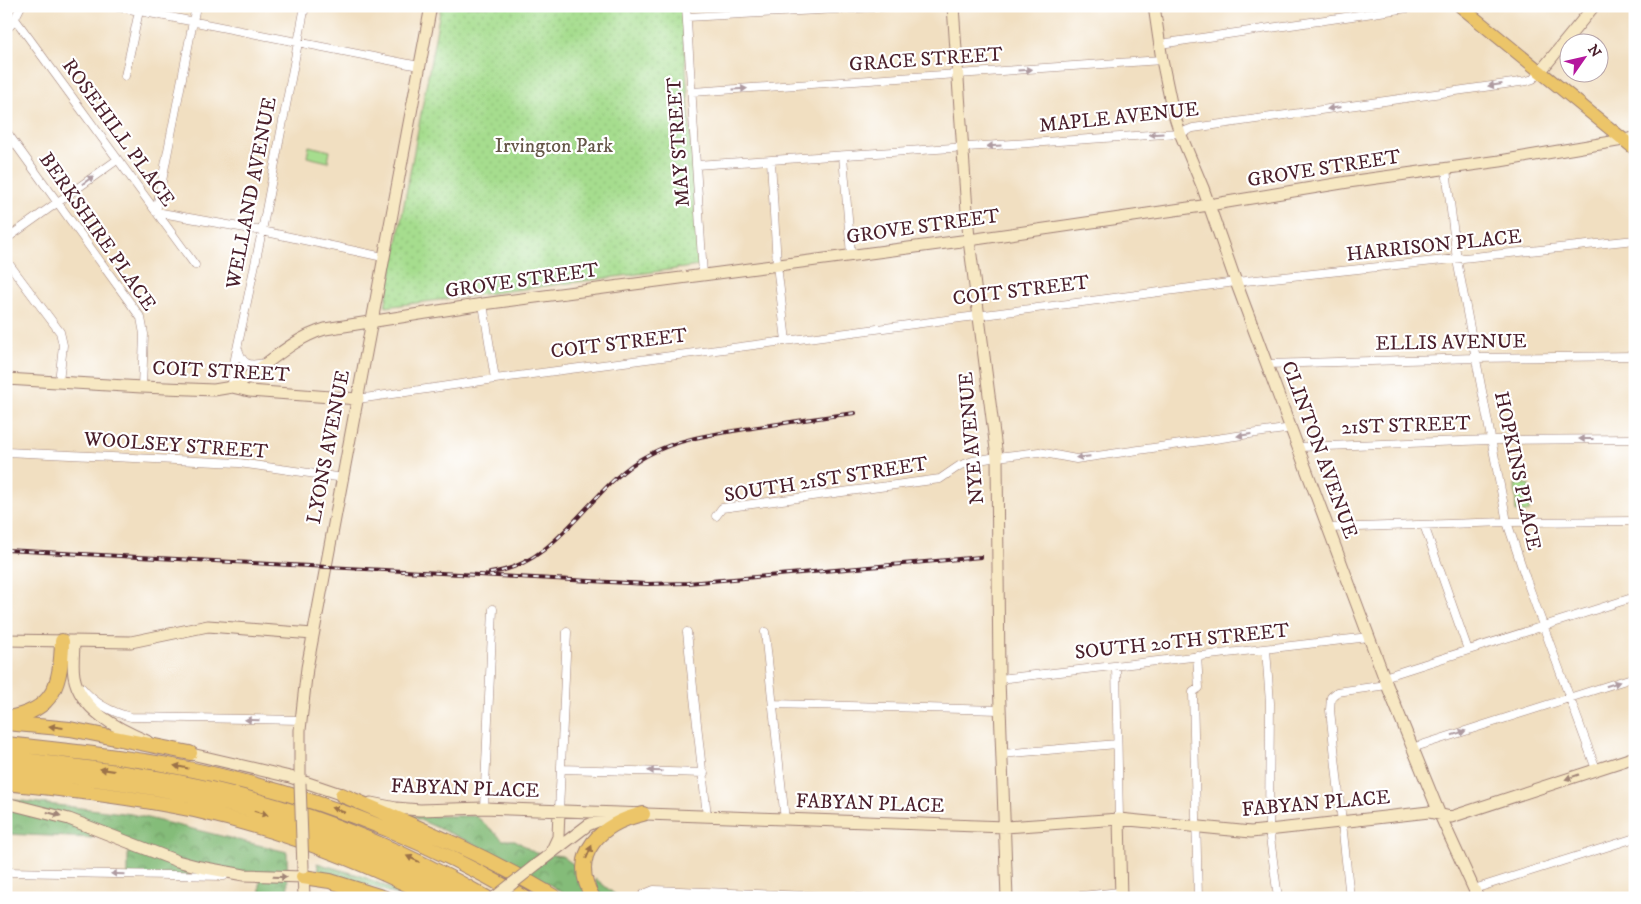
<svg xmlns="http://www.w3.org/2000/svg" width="1641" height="904" font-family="'IM FELL DW Pica',serif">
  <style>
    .grass { fill: #a6dd8e; stroke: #787e5c }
    .forest { fill: url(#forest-crowns); stroke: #676e52 }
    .park { fill: url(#park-dots); stroke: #787e5c }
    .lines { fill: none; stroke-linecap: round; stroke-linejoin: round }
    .street-casing { stroke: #9e7f76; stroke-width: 9 }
    .secondary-casing { stroke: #9e7f76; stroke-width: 13 }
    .primary-casing { stroke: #9e7f76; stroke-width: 14 }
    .highway-casing { stroke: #9e7f76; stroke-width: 16 }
    .street { stroke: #fff; stroke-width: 8 }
    .secondary { stroke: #f7e8c3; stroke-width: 11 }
    .primary { stroke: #ecc569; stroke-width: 12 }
    .highway { stroke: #ecc569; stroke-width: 14 }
    .rail-casing { stroke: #4a1f2b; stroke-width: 4 }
    .rail { stroke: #fff; stroke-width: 2; stroke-dasharray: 5.5; stroke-linecap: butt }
    .secondary-bridge-casing { stroke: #9e7f76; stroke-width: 13; stroke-linecap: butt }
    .secondary-bridge { stroke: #f7e8c3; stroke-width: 11 }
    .oneway { fill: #ae9aa0 }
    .oneway2 { fill: #9b724a }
    .oneway3 { fill: #a08477 }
    .labels { text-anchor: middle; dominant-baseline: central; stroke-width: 4.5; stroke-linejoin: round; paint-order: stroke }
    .street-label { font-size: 20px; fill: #4a1f2b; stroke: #fff }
    .park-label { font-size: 20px; fill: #665849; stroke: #fff }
  </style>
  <defs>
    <pattern id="forest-crowns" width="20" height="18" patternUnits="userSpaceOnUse" patternTransform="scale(1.25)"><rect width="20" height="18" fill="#84bc79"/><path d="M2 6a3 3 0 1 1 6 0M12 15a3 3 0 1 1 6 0" fill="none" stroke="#6e9863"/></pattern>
    <pattern id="park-dots" width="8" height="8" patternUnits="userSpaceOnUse" patternTransform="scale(1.25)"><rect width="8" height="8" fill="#a6dd8e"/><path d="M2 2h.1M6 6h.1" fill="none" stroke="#90bd7b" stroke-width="1.8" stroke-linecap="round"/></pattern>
  </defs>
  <rect width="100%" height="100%" fill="#fff"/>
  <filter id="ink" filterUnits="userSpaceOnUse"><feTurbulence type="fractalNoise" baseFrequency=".02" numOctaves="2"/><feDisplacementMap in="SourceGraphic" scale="10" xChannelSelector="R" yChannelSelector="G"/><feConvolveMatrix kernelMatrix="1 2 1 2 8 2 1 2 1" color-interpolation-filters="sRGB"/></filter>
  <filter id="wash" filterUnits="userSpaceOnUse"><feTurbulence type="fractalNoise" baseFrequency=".0096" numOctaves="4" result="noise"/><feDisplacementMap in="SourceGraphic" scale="20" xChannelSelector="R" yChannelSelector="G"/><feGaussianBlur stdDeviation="1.12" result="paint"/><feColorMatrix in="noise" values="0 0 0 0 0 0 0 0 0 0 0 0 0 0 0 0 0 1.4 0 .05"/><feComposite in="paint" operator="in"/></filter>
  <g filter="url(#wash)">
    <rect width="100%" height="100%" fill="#f1dfc1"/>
    <path class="grass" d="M309,146L330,151L328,162L307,157Z
      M1515,484H1529V512H1516Z"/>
    <path class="forest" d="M6,799L131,814L287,852L288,898H260V875L128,877V842L95,830L92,838L6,834Z
      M411,816H476L503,840H515L535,853L562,856L577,867L593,898H571L539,878L474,844Z
      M317,863L362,876L413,898H403L382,890L319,873Z
      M595,878L618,897L619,898H604L597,890Z"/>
    <path class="park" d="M441,6H682L699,266L385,307Z"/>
  </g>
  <g filter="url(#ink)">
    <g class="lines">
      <g class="street-casing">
        <path id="street" d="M114,6L419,66
          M196,6L156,212L262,231L383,257
          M686,6L703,275
          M687,17L895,6
          M15,19L195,265
          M6,29L12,24L21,6
          M1160,44L1421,6
          M125,76L139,11
          M692,92L1162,60
          M6,131L141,318L144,334L142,387
          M843,156L851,255
          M771,161L777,265L786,341
          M696,165L1180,133L1193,128L1527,81L1533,79L1540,72
          M1446,169L1457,260L1507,522L1526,579L1596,769
          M6,239L117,160
          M6,260L60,332L63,345L59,382
          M483,304L495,379
          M238,349C243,366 249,366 265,363
          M1267,364L1476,358L1635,356
          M232,387L233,368L262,231L305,6
          M358,399L495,379L1236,282L1635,240
          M1299,447L1491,440L1635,439
          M6,452L239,463L344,478
          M716,516L722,508L940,479L959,466L973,461L997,457L1039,452L1076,459L1292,428
          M1424,525L1468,650
          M1328,528L1507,522L1635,521
          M687,632L707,816
          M765,632L785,820
          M1266,649L1270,703L1269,830L1278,898
          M1197,656L1199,688L1193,692L1198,898
          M1116,666L1119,819
          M1384,677L1635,597
          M999,679L1369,637
          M82,688C95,704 111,712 131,717L301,720
          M773,704L1000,710
          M1412,748L1635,677
          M1002,754L1117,744
          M561,769L704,773
          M484,808L493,609
          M559,811L567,632
          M6,872L224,876
          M1474,889L1635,838
          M640,898L644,894L654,890L862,898
          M1062,898L1120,892
          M1350,898L1330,710L1331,697L1337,692L1387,685"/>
      </g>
      <g class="secondary-casing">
        <path id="secondary" d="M953,6L969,240L997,457L999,679L1007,898
          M1154,6L1162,60L1172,108L1180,133L1203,188L1236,282L1387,685L1440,815L1478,898
          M1540,72L1594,6
          M6,379L142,387L214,390L232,387L249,391L358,399
          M232,387C264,369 290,339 325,329L483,304L969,240L1209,205L1348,182L1500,161L1635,138
          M6,640L131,642L208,626L313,634
          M74,641C74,653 72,665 74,676C80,710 118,729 147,741
          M183,752L290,777L349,797
          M300,783V730L307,668L431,6
          M6,803L69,819L177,861L200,867L244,875L303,877
          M371,803L396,808L420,810L484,808L1005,827L1119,819L1251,832L1429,812L1451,817L1635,757
          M1119,819L1121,898
          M552,850L558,837L559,811
          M537,864L588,825L610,816
          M303,870L304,898"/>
      </g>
      <g class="primary-casing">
        <path id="primary" d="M1460,6L1635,149"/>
      </g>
      <g class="highway-casing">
        <path id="highway" d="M7,718C55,711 61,683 62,641
          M6,723L70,729L190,753
          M6,744C60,750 114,755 168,765C294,788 415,833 525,898
          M6,758C64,765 122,771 179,782C287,803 392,843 487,898
          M6,769C68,776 129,782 190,795C286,816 378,851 465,898
          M6,783C69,790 132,797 194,810C278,829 358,859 435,898
          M342,795C415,826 488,856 556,898
          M303,877L330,881L385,898
          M593,898C567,854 602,823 643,814"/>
      </g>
      <use href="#street" class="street"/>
      <use href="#secondary" class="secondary"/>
      <use href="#primary" class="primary"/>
      <use href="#highway" class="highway"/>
      <g class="rail-casing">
        <path id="rail" d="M6,550L647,584L688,583L981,557
          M490,573C561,564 590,485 648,455C681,437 722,433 758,427C791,422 823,417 855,413"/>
      </g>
      <use href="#rail" class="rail"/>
      <g class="secondary-bridge-casing">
        <path id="secondary-bridge" d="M300,783L303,868
          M494,898L537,864"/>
      </g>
      <use href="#secondary-bridge" class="secondary-bridge"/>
    </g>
    <defs><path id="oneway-solid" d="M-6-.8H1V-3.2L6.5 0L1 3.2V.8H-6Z" transform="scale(1.25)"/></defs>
    <g class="oneway">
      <use href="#oneway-solid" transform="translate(1025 70) rotate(-4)"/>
      <use href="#oneway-solid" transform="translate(1495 85) rotate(172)"/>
      <use href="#oneway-solid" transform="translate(740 89) rotate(-4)"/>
      <use href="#oneway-solid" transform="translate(1334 108) rotate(172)"/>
      <use href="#oneway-solid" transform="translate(1156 134) rotate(176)"/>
      <use href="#oneway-solid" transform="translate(994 146) rotate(176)"/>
      <use href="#oneway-solid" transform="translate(88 180) rotate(-36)"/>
      <use href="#oneway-solid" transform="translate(1244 435) rotate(172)"/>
      <use href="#oneway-solid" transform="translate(1586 439) rotate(180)"/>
      <use href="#oneway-solid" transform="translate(1083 457) rotate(174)"/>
      <use href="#oneway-solid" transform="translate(1613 684) rotate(-18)"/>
      <use href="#oneway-solid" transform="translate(252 720) rotate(-179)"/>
      <use href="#oneway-solid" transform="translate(1459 733) rotate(-18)"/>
      <use href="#oneway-solid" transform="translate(655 771) rotate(-178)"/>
      <use href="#oneway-solid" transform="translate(118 874) rotate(-179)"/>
    </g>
    <g class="oneway2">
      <use href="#oneway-solid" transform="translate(56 727) rotate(-173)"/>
      <use href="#oneway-solid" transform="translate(181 767) rotate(-169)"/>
      <use href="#oneway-solid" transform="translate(107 770) rotate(-172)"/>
      <use href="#oneway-solid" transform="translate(338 810) rotate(-160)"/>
      <use href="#oneway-solid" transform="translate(261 813) rotate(17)"/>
      <use href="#oneway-solid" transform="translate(589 852) rotate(-67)"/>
      <use href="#oneway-solid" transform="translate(413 859) rotate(-155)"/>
    </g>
    <g class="oneway3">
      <use href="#oneway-solid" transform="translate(1572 777) rotate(161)"/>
      <use href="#oneway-solid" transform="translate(54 814) rotate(15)"/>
      <use href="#oneway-solid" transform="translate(280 877) rotate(1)"/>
    </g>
  </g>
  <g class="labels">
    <g class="street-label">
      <text transform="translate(926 60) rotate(-4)">GRACE STREET</text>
      <text transform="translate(1119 118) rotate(-6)">MAPLE AVENUE</text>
      <text transform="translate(118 133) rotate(54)">ROSEHILL PLACE</text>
      <text transform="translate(679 142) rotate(-94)">MAY STREET</text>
      <text transform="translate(1324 169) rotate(-9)">GROVE STREET</text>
      <text transform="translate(252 193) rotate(-79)">WELLAND AVENUE</text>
      <text transform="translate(923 227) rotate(-8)">GROVE STREET</text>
      <text transform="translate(97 232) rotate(55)">BERKSHIRE PLACE</text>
      <text transform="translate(1434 246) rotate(-6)">HARRISON PLACE</text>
      <text transform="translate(522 281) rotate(-8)">GROVE STREET</text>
      <text transform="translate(1021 291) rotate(-7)">COIT STREET</text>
      <text transform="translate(1451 343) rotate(-1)">ELLIS AVENUE</text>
      <text transform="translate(619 344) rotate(-7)">COIT STREET</text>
      <text transform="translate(221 372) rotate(3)">COIT STREET</text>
      <text transform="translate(1406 426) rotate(-2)">21ST STREET</text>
      <text transform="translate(972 438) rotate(-95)">NYE AVENUE</text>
      <text transform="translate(176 446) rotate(4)">WOOLSEY STREET</text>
      <text transform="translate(329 447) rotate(-79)">LYONS AVENUE</text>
      <text transform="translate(1319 450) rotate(70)">CLINTON AVENUE</text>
      <text transform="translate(1517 471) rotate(78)">HOPKINS PLACE</text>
      <text transform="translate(826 480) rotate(-9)">SOUTH 21ST STREET</text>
      <text transform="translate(1182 642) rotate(-6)">SOUTH 20TH STREET</text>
      <text transform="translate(465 789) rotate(2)">FABYAN PLACE</text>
      <text transform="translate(870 804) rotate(2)">FABYAN PLACE</text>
      <text transform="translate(1316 804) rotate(-5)">FABYAN PLACE</text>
    </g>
    <g class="park-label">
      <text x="554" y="146">Irvington Park</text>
    </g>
  </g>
  <rect width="1641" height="904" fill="none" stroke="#fff" stroke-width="25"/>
  <g transform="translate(1584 58) rotate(56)"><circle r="24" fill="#ffffff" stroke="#b7a5aa"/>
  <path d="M0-4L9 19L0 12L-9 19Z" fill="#b5179e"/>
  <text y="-8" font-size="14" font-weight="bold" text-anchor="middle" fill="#4a1f2b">N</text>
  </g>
</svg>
